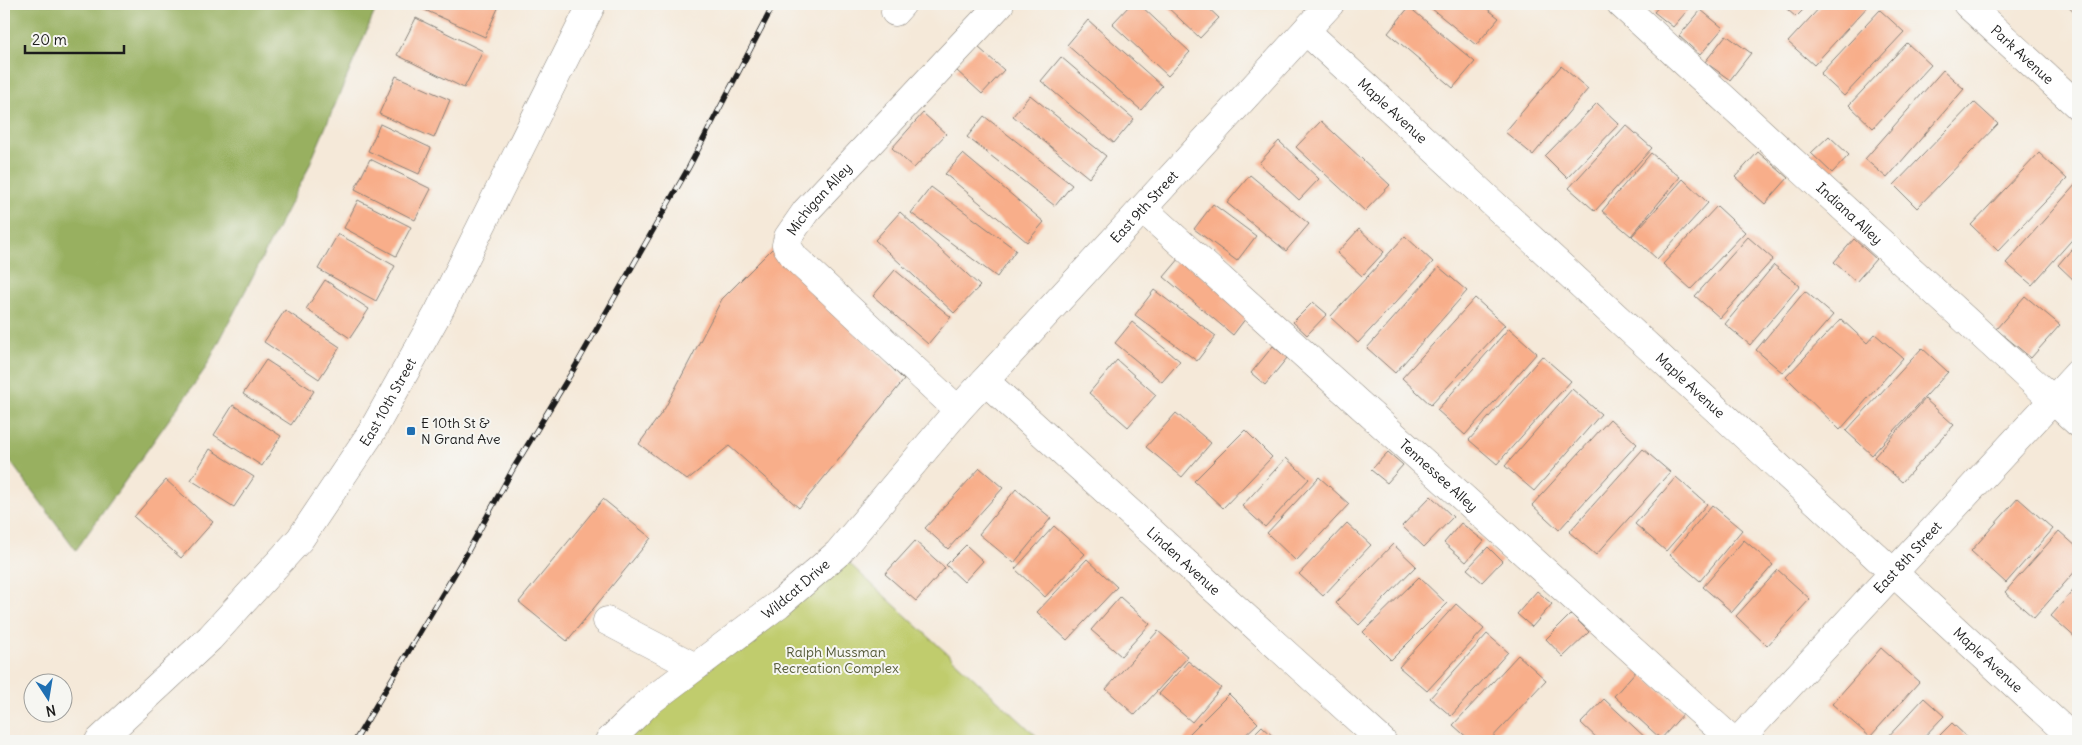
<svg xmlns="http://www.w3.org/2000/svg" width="2082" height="745" font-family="Delius,sans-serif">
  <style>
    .green { fill: #c0cc6d; stroke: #6e7444 }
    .forest { fill: #98b060; stroke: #5a663e }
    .building { fill: #f8ae8a }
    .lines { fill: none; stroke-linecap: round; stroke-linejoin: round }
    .minor-casing { stroke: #88827a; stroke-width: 29 }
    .major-casing { stroke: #88827a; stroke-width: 29 }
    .minor { stroke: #fff; stroke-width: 28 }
    .major { stroke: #fff; stroke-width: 28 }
    .rail-casing { stroke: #1c1c1c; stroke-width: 5.5 }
    .rail { stroke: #f6f6f2; stroke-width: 4; stroke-dasharray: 11; stroke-linecap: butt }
    .poi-dot { fill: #1f6fb2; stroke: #f6f6f2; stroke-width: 2 }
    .labels { text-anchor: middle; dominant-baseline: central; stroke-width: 4; stroke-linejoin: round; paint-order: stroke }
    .street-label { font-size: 14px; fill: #1c1c1c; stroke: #f6f6f2 }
    .poi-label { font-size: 14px; fill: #1c1c1c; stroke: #f6f6f2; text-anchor: start }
    .park-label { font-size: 14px; fill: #555a38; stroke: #f6f6f2 }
  </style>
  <rect width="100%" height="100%" fill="#f6f6f2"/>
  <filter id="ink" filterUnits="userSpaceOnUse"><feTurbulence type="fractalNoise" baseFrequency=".02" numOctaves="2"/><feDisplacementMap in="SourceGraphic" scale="10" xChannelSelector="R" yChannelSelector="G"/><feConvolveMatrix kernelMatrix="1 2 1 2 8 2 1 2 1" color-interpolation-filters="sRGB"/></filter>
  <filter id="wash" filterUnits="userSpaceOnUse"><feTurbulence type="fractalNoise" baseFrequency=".0096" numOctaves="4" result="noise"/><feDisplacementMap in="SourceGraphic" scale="20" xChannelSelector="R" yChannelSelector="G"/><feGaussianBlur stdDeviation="1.12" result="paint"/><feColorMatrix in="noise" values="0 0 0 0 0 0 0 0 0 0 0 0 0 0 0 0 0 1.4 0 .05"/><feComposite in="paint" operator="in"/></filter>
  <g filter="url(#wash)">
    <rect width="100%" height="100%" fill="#f5e9d9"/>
    <path class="green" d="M838,553L1042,741H609Z"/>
    <path class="forest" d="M4,4H378L306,173L205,369L76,550L4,453Z"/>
    <g id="blocks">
      <path class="building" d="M417,4H500L485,37L416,6Z
        M1131,4H1139L1190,52L1168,76L1112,24Z
        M1164,4H1204L1219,18L1200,38Z
        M1426,4H1481L1499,18L1476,45Z
        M1661,4H1693L1673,27L1654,12Z
        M1781,4H1809L1796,17Z
        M1823,4H1870L1814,65L1788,42Z
        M2066,4H2078V15Z
        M1409,7L1475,62L1453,88L1388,33Z
        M1701,10L1723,28L1700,55L1679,36Z
        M1880,10L1904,32L1844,96L1820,74Z
        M416,18L483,51L464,88L397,55Z
        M1088,20L1162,86L1141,110L1067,45Z
        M1726,35L1751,53L1730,80L1705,62Z
        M1907,43L1931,65L1873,128L1849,105Z
        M978,47L1004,70L982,94L956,70Z
        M1061,57L1134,119L1114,143L1041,81Z
        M1561,66L1588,89L1533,155L1505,132Z
        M1943,70L1964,89L1887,178L1865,159Z
        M396,76L450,100L434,138L379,114Z
        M1030,95L1106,156L1089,178L1013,116Z
        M1974,102L1998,124L1917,208L1894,185Z
        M1597,103L1619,124L1567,178L1545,156Z
        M923,113L946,134L914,168L892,148Z
        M984,116L1072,185L1055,206L967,137Z
        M1321,121L1390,185L1365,211L1296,147Z
        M380,124L431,148L419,174L368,151Z
        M1626,125L1652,148L1595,211L1569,188Z
        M1829,136L1849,155L1832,173L1811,153Z
        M1279,141L1319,179L1299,200L1259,163Z
        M1758,152L1788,178L1765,204L1735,177Z
        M1651,153L1680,177L1631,236L1602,211Z
        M2039,153L2067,179L1998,251L1971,225Z
        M963,154L1044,222L1027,242L945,174Z
        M370,159L431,189L415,220L355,189Z
        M1250,175L1309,224L1286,251L1227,203Z
        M1683,179L1708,203L1657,259L1632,236Z
        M2076,184L2078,186V233L2032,285L2006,263Z
        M931,187L1016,250L997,277L911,213Z
        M358,200L411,227L396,256L344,228Z
        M1213,204L1256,236L1237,261L1194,229Z
        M1717,206L1745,232L1691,289L1663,264Z
        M900,212L980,286L954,313L875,240Z
        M1359,229L1384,252L1362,276L1337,253Z
        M338,234L395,266L376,301L318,269Z
        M1405,236L1433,262L1358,343L1330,317Z
        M1748,237L1773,259L1720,318L1695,296Z
        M1854,239L1876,259L1856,282L1834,262Z
        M2078,242V284L2058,265Z
        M772,249L904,380L799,508L729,446L687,480L639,444L665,408L722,299Z
        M1180,258L1249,314L1233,335L1164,277Z
        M1774,265L1800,286L1750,345L1725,324Z
        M1439,267L1467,291L1395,373L1367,348Z
        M895,270L951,317L928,344L873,296Z
        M325,280L369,309L350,338L306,309Z
        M1154,290L1216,336L1197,361L1135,315Z
        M1805,291L1833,315L1783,373L1756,350Z
        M2025,296L2060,325L2031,358L1996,329Z
        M1475,298L1505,325L1431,405L1402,378Z
        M1313,302L1327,314L1307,335L1293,322Z
        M285,310L340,347L319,379L264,342Z
        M1841,319L1867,343L1875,334L1903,358L1840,430L1786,377Z
        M1132,322L1180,361L1162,382L1115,343Z
        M1509,328L1537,353L1465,435L1437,410Z
        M1273,346L1287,358L1265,385L1251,373Z
        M1922,348L1948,372L1872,455L1846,431Z
        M1542,356L1571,381L1497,464L1469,440Z
        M266,360L314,391L291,425L243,394Z
        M1117,360L1156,395L1128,427L1089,393Z
        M1572,389L1601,414L1534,491L1505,466Z
        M1925,399L1954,425L1902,482L1874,457Z
        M233,405L281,436L262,466L214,435Z
        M1176,413L1211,443L1182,477L1146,447Z
        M1610,419L1637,444L1559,530L1532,505Z
        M1245,430L1272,457L1223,508L1194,481Z
        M210,449L254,477L234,507L191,480Z
        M1643,449L1670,472L1596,555L1569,532Z
        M1388,452L1403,465L1387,483L1371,470Z
        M1286,458L1309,479L1265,527L1242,506Z
        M980,468L1003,488L948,549L925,528Z
        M1319,477L1349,504L1296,561L1267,533Z
        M1676,477L1707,504L1666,551L1635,524Z
        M166,480L213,522L181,558L134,517Z
        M1016,489L1051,518L1014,563L979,534Z
        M1431,496L1453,517L1424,547L1402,526Z
        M2018,498L2053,529L2006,583L1971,551Z
        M603,499L651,538L567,641L519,602Z
        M1712,505L1742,530L1700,581L1670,555Z
        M1347,523L1371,545L1323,596L1299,574Z
        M1461,523L1484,541L1466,562L1444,543Z
        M1054,526L1085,554L1045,597L1015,569Z
        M2059,531L2078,548V568L2034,618L2005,592Z
        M1744,540L1773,565L1732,612L1703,587Z
        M915,541L945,568L916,601L885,574Z
        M1393,544L1416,566L1359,625L1336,603Z
        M966,545L983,561L964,582L946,565Z
        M1488,547L1502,561L1482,582L1467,569Z
        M1087,559L1117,587L1067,640L1037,612Z
        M1778,570L1810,599L1767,646L1736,616Z
        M1419,577L1447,604L1391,660L1363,632Z
        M2078,585V640L2051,616Z
        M1537,591L1552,604L1532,627L1517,614Z
        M1120,597L1150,624L1121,656L1091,630Z
        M1456,604L1484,629L1427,691L1399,667Z
        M1571,614L1589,632L1563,657L1546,639Z
        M1158,631L1188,657L1135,715L1106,689Z
        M1487,634L1508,652L1451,716L1430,698Z
        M1881,648L1919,682L1870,737L1832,704Z
        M1518,655L1546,680L1489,741H1471L1453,725Z
        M1188,661L1221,688L1192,722L1159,694Z
        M1637,670L1684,713L1661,739L1614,696Z
        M1229,694L1258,723L1239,741H1186L1184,739Z
        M1924,698L1944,716L1920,741H1884Z
        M1604,699L1649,741H1600L1581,723Z
        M1952,723L1971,741H1934Z
        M1262,726L1278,741H1247Z"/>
    </g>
  </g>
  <g filter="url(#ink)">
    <use href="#blocks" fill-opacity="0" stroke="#88827a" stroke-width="1"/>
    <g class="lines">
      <g class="minor-casing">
        <g id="minor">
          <path id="s1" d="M1621,4L2078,423"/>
          <path id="s2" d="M1967,4L2078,106"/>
          <path d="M895,12L902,4"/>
          <path id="s3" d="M1307,29L1306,31L2076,741"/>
          <path id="s4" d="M1143,209L1733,741"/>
          <path id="s5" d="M985,381L1382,741"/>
          <path id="s6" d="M958,410L795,258L786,245L788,237L806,211L1000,4"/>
          <path d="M607,621L695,667"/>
          <path id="s7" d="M609,741L649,702L779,604L838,553L958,410L1330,4"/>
          <path id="s8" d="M1738,741L2078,373"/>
        </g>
      </g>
      <g class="major-casing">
        <g id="major">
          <path id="s9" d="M99,741L210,638L300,539L371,433L439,311L592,4"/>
        </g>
      </g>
      <use href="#minor" class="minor"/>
      <use href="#major" class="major"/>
      <g class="rail-casing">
        <path id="rail" d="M355,741L467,553L513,469L575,367L689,167L774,4"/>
      </g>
      <use href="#rail" class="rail"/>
    </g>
  </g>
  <rect class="poi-dot" x="406" y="426" width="10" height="10" rx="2.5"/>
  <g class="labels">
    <g class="street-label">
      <text stroke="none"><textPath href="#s2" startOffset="75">Park Avenue</textPath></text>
      <text stroke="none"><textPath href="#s3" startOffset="120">Maple Avenue</textPath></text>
      <text stroke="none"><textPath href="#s6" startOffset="296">Michigan Alley</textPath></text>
      <text stroke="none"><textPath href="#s7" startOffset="759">East 9th Street</textPath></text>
      <text stroke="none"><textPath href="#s1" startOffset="310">Indiana Alley</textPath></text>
      <text stroke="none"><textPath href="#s3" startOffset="525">Maple Avenue</textPath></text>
      <text stroke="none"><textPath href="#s9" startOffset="448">East 10th Street</textPath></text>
      <text stroke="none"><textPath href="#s4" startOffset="398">Tennessee Alley</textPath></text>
      <text stroke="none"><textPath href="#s8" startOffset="250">East 8th Street</textPath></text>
      <text stroke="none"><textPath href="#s5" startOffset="268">Linden Avenue</textPath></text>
      <text stroke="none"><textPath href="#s7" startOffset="241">Wildcat Drive</textPath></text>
      <text stroke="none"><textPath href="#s3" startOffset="930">Maple Avenue</textPath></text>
    </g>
    <g class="poi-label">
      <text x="421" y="423">E 10th St &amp;<tspan x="421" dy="16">N Grand Ave</tspan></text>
    </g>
    <g class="park-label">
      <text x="836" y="652">Ralph Mussman<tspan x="836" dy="16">Recreation Complex</tspan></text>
    </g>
  </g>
  <rect width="2082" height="745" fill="none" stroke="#f6f6f2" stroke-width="20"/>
  <g transform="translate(48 698) rotate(168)"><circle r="24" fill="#f6f6f2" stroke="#9f9f9c"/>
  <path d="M0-4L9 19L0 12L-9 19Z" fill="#1f6fb2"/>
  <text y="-8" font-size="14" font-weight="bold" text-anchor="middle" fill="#1c1c1c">N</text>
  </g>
  <path d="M25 45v8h99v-8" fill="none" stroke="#1c1c1c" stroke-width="2.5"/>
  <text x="32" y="45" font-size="15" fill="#1c1c1c" stroke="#f6f6f2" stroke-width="4" paint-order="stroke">20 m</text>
</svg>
